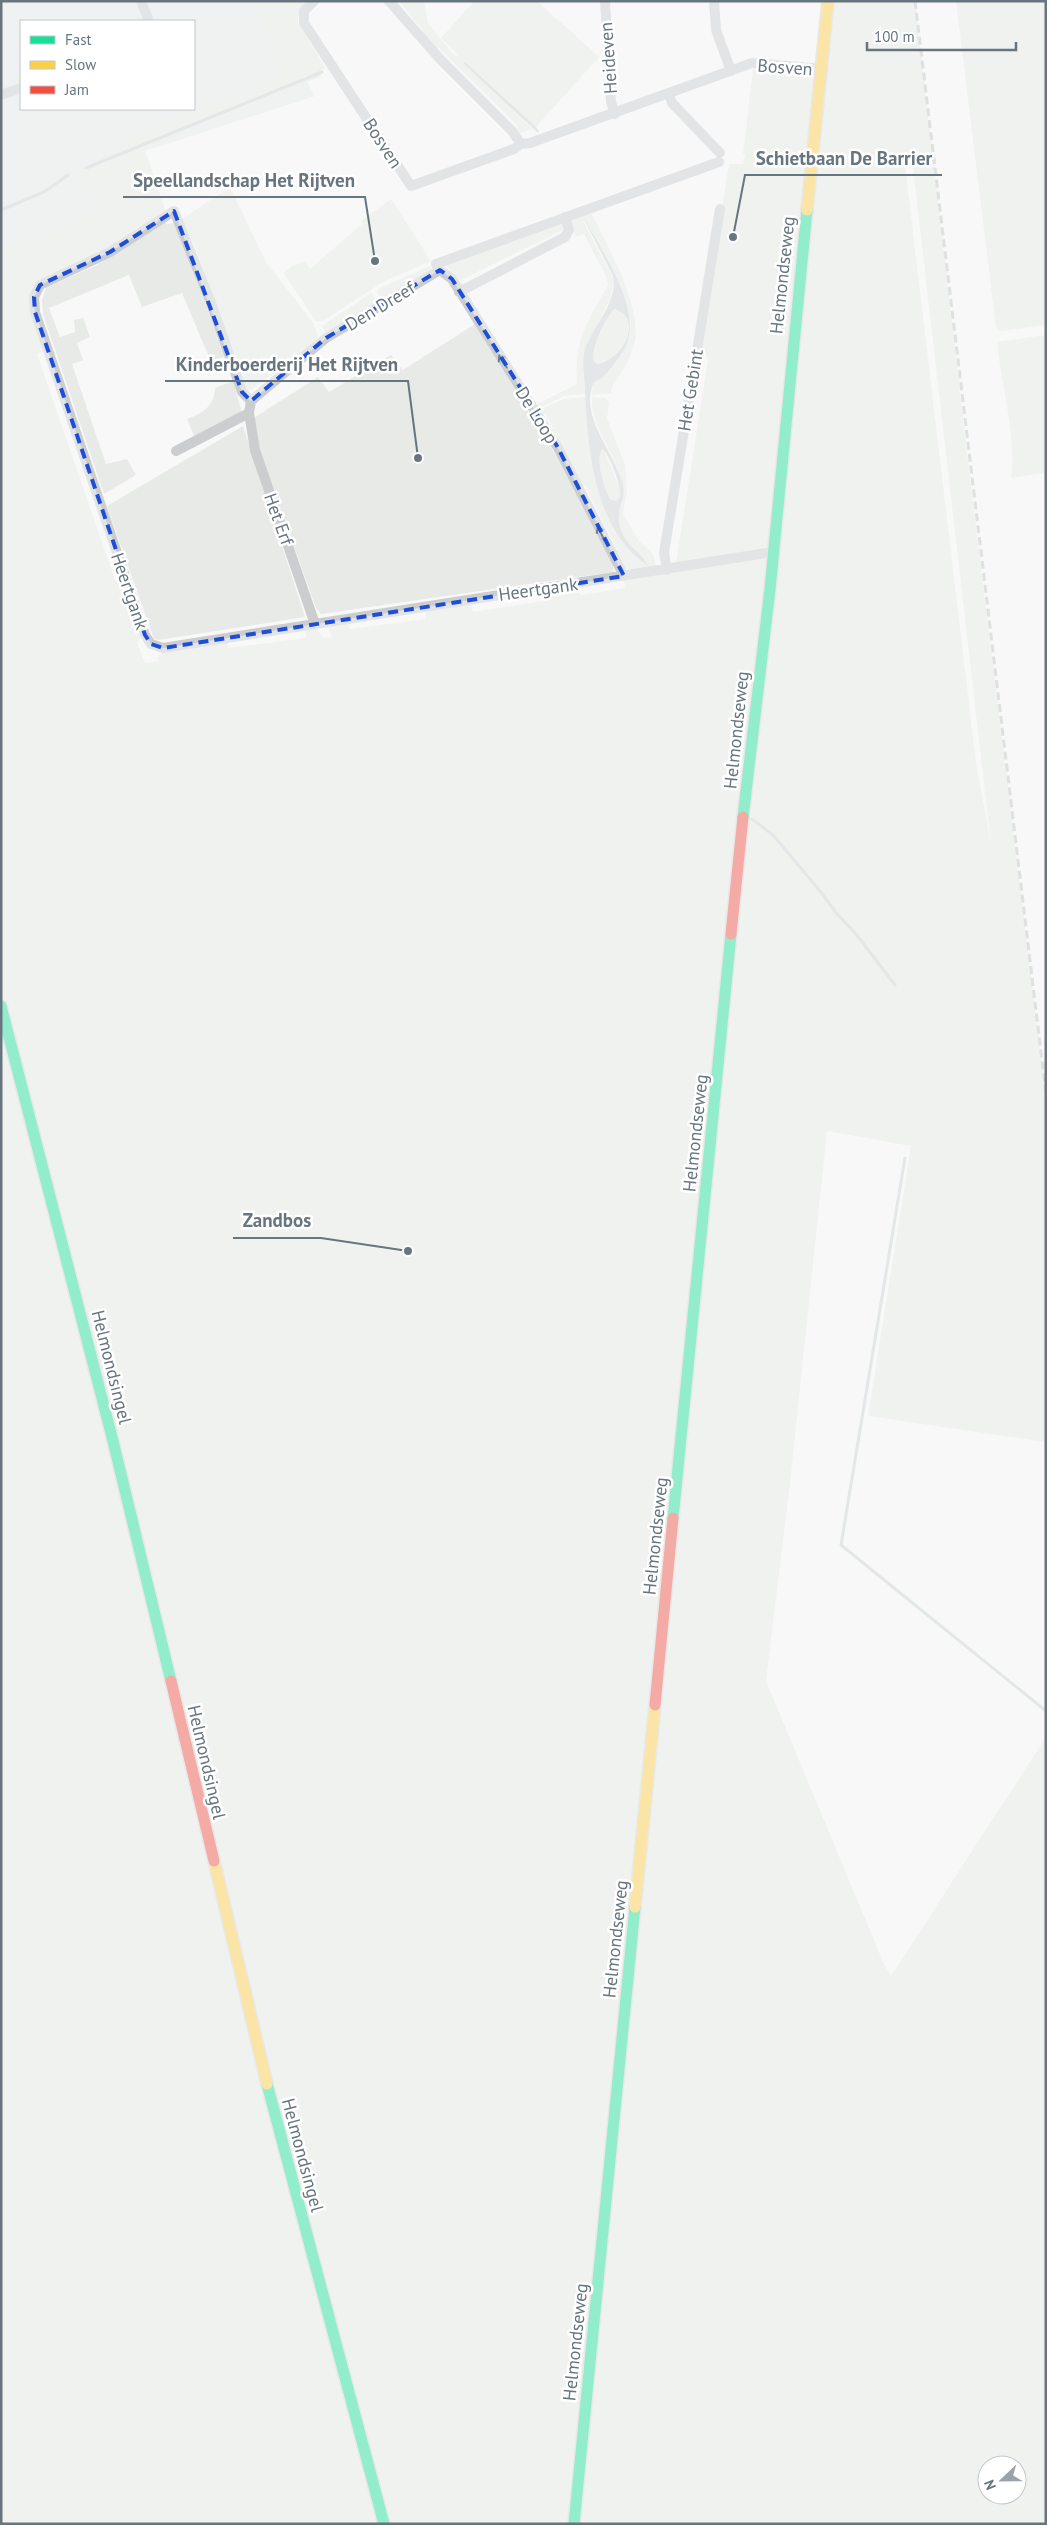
<svg xmlns="http://www.w3.org/2000/svg" width="1047" height="2525" font-family="'PT Sans',sans-serif">
  <style>
    .built { fill: #e7e8e8; fill-rule: evenodd }
    .green { fill: #e7eae6; fill-rule: evenodd }
    .water { fill: #cbd3d5; fill-rule: evenodd }
    .lines { fill: none; stroke-linecap: round; stroke-linejoin: round }
    .stream { stroke: #cbd3d5; stroke-width: 3 }
    .fast-casing { stroke: #d4d5d6; stroke-width: 14 }
    .slow-casing { stroke: #d4d5d6; stroke-width: 14 }
    .jam-casing { stroke: #d4d5d6; stroke-width: 14 }
    .street { stroke: #cbcdce; stroke-width: 10 }
    .fast { stroke: #16e098; stroke-width: 11 }
    .slow { stroke: #ffcf43; stroke-width: 11 }
    .jam { stroke: #f24e42; stroke-width: 11 }
    .rail { stroke: #c2c3c4; stroke-width: 3; stroke-dasharray: 8 4; stroke-linecap: butt }
    .oneway { stroke: #717e87 }
    .marked { fill: none; stroke: #1d4ed8; stroke-width: 4; stroke-dasharray: 10 6; stroke-linejoin: round }
    .labels { text-anchor: middle; dominant-baseline: central; stroke-width: 5; stroke-linejoin: round; paint-order: stroke }
    .street-label { font-size: 18px; fill: #67757f; stroke: #fff }
    .leader { fill: none; stroke: #67757f; stroke-width: 2 }
    .callout-dot { fill: #67757f; stroke: #fff; stroke-width: 2 }
    .callout-label { font-size: 19px; text-anchor: middle; font-weight: bold; fill: #67757f; stroke: #fff; stroke-width: 5; stroke-linejoin: round; paint-order: stroke }
  </style>
  <rect width="100%" height="100%" fill="#f8f8f8"/>
  <path class="built" d="M1,1H259L315,96L145,151L170,237L1,300ZM21,21H194V109H21Z"/>
  <path class="green" d="M252,1H308L299,11L298,23L325,67L320,77L144,147L166,212L41,279L32,294L45,351L37,354L115,580L121,577L141,638L137,643L145,663L159,661L157,657L166,651L227,640L228,648L306,638V629H317L324,638L332,637L328,627L347,622L350,629L426,619V611L471,604L473,612L544,601L543,592L578,587L580,595L625,588L624,580L676,563L708,360L701,341L729,164H743L745,154H743L753,69L815,73L814,79L826,83L835,1H915L966,445L1046,1098V1442L868,1416L911,1146L827,1131L790,1483L766,1681L884,1964L891,1976L1046,1737V2524H1V250L96,213L77,173L126,154L121,140L284,76ZM905,165L913,168L991,844L976,762ZM987,2465H1017V2495H987Z
    M399,1H424L428,24L456,57L458,55L441,38L474,1H537L599,57L536,127L465,62L532,129L520,133L517,129L518,126L439,48L434,49L421,34L423,31Z
    M956,1H1046V325L1000,331L996,328Z
    M230,187L266,262L313,323L318,336L316,342L247,393L197,251L182,219Z
    M391,199L431,261L383,282L323,321H316L284,273L292,266L305,261L310,269L362,224L361,221Z
    M590,211C606,241 642,307 635,341C631,359 621,374 611,389V393L592,395L593,383C596,380 600,380 603,377C613,368 625,351 629,338C638,308 601,242 582,219L614,280L610,299L584,352L585,394L564,396L537,409L535,405L577,384C574,338 587,323 608,285L607,278L584,234L576,237L569,220Z
    M563,221L567,228L457,282L447,265Z
    M176,223L183,239L224,357L213,360L209,357L182,293L142,307L129,275L49,308L60,337L75,332L74,320L83,318L90,337L77,343L83,360L72,364L106,464L127,459L136,475L104,494L43,314L42,300L46,288L119,255L165,224Z
    M430,266L432,270L382,300L377,293L378,289Z
    M371,293L379,303L326,334L322,326Z
    M615,309C644,321 622,358 597,364L594,361C590,350 606,314 615,309Z
    M475,324L551,447L613,562V572L321,614L316,608L261,454L252,419L318,377L329,392L391,355L403,370Z
    M1046,335V473L1011,478C1017,439 1001,383 997,342Z
    M233,381L242,413L196,441L187,419C203,413 214,407 215,388Z
    M585,397L600,495L622,542L648,564C640,555 627,547 622,535C612,511 627,507 623,487C618,454 591,431 592,397L605,398L609,402L607,418L625,465L627,490L623,514L639,541L653,554L656,566L630,570L625,567L614,552L617,550L585,486L582,487L550,422L545,414L541,416L538,411L563,399Z
    M243,426L305,617L158,640L154,639L107,506Z
    M603,449L621,490L620,497L616,501L610,499C605,487 593,459 603,449Z"/>
  <path class="water" d="M465,62L536,127L539,131L538,133L464,64Z
    M583,217C601,248 643,310 626,346C621,355 611,370 603,377C600,380 596,380 593,384C580,416 613,451 622,481C629,502 612,508 622,533C627,546 643,553 647,565C594,530 588,449 585,392C585,380 582,365 584,353C590,328 619,303 613,276ZM615,309C645,321 621,360 597,364L594,361C590,350 606,315 615,309ZM602,449C610,455 622,487 620,497L616,501L610,499C604,486 595,462 602,449Z"/>
  <g class="lines">
    <path class="stream" d="M86,168L322,72
      M1,210L44,192L68,175
      M752,819L773,835L820,891L837,914L856,934L895,985
      M905,1158L841,1545L1046,1711"/>
    <g class="fast-casing">
      <path id="fast" d="M743,817L770,589L807,210
        M1,1006L113,1441L171,1681
        M673,1518L731,934
        M267,2084L384,2524
        M574,2524L635,1907"/>
    </g>
    <g class="slow-casing">
      <path id="slow" d="M807,210L828,1
        M214,1861L267,2084
        M635,1907L655,1705"/>
    </g>
    <g class="jam-casing">
      <path id="jam" d="M731,934L743,817
        M171,1681L214,1861
        M655,1705L673,1518"/>
    </g>
    <path class="street" d="M141,1L149,21
      M314,1L304,11V23L411,186L514,149L521,144L530,143L752,63L823,69
      M389,1L440,59L512,131L521,144
      M605,1L611,102L615,114
      M714,1L716,30L731,71
      M669,94L672,103L720,153
      M1,95L21,88
      M459,292L565,237L569,230L565,217
      M251,401L326,338L440,270
      M176,451L249,413
      M667,570L664,553L720,209
      M624,576L557,446L452,279L440,270L436,264L719,162
      M315,624L255,450L249,413L251,401L242,392L210,300L174,211L110,252L40,285L34,297L35,312L145,635L151,644L163,648L773,552"/>
    <use href="#fast" class="fast"/>
    <use href="#slow" class="slow"/>
    <use href="#jam" class="jam"/>
    <path class="rail" d="M915,1L1046,1094"/>
  </g>
  <defs><path id="oneway-shaft" d="M-6 0H5M1.5-3L5.5 0L1.5 3" fill="none" stroke-width="1.6" stroke-linecap="round" stroke-linejoin="round" transform="scale(1.25)"/></defs>
  <g class="oneway">
    <use href="#oneway-shaft" transform="translate(503 361) rotate(-122)"/>
    <use href="#oneway-shaft" transform="translate(601 533) rotate(-117)"/>
  </g>
  <path d="M0 0H1047V2525H0ZM174,211L242,392L251,401L326,338L440,270L452,279L557,446L624,576L163,648L151,644L145,635L35,312L34,297L40,285L110,252Z" fill="#f8f8f8" fill-opacity=".55" fill-rule="evenodd"/>
  <path class="marked" d="M174,211L242,392L251,401L326,338L440,270L452,279L557,446L624,576L163,648L151,644L145,635L35,312L34,297L40,285L110,252Z"/>
  <g class="labels">
    <g class="street-label">
      <text transform="translate(608 58) rotate(-94)">Heideven</text>
      <text transform="translate(785 67) rotate(4)">Bosven</text>
      <text transform="translate(383 143) rotate(57)">Bosven</text>
      <text transform="translate(782 275) rotate(-84)">Helmondseweg</text>
      <text transform="translate(380 306) rotate(-31)">Den Dreef</text>
      <text transform="translate(690 390) rotate(-81)">Het Gebint</text>
      <text transform="translate(537 415) rotate(58)">De Loop</text>
      <text transform="translate(279 519) rotate(70)">Het Erf</text>
      <text transform="translate(538 589) rotate(-8)">Heertgank</text>
      <text transform="translate(130 591) rotate(71)">Heertgank</text>
      <text transform="translate(736 730) rotate(-84)">Helmondseweg</text>
      <text transform="translate(695 1133) rotate(-84)">Helmondseweg</text>
      <text transform="translate(112 1367) rotate(76)">Helmondsingel</text>
      <text transform="translate(655 1536) rotate(-84)">Helmondseweg</text>
      <text transform="translate(207 1762) rotate(77)">Helmondsingel</text>
      <text transform="translate(615 1939) rotate(-84)">Helmondseweg</text>
      <text transform="translate(303 2155) rotate(75)">Helmondsingel</text>
      <text transform="translate(575 2342) rotate(-84)">Helmondseweg</text>
    </g>
  </g>
  <path class="leader" d="M733 237L745 175H942M375 261L365 197H123M418 458L408 381H165M408 1251L321 1238H233"/>
  <g class="callout-dot">
    <circle cx="733" cy="237" r="5"/>
    <circle cx="375" cy="261" r="5"/>
    <circle cx="418" cy="458" r="5"/>
    <circle cx="408" cy="1251" r="5"/>
  </g>
  <g class="callout-label">
    <text x="844" y="165">Schietbaan De Barrier</text>
    <text x="244" y="187">Speellandschap Het Rijtven</text>
    <text x="287" y="371">Kinderboerderij Het Rijtven</text>
    <text x="277" y="1227">Zandbos</text>
  </g>
  <rect width="1047" height="2525" fill="none" stroke="#67757f" stroke-width="5"/>
  <rect x="20" y="20" width="175" height="90" fill="#ffffff" stroke="#c2c8cc"/>
  <rect x="30" y="36" width="25" height="8" fill="#16e098" stroke="#c2c8cc"/>
  <text x="65" y="45" font-size="15" fill="#67757f">Fast</text>
  <rect x="30" y="61" width="25" height="8" fill="#ffcf43" stroke="#c2c8cc"/>
  <text x="65" y="70" font-size="15" fill="#67757f">Slow</text>
  <rect x="30" y="86" width="25" height="8" fill="#f24e42" stroke="#c2c8cc"/>
  <text x="65" y="95" font-size="15" fill="#67757f">Jam</text>
  <g transform="translate(1002 2480) rotate(248)"><circle r="24" fill="#ffffff" stroke="#c2c8cc"/>
  <path d="M0-4L9 19L0 12L-9 19Z" fill="#9aa3a9"/>
  <text y="-8" font-size="14" font-weight="bold" text-anchor="middle" fill="#67757f">N</text>
  </g>
  <path d="M867 42v8h149v-8" fill="none" stroke="#67757f" stroke-width="2.5"/>
  <text x="874" y="42" font-size="15" fill="#67757f" stroke="#ffffff" stroke-width="4" paint-order="stroke">100 m</text>
</svg>
